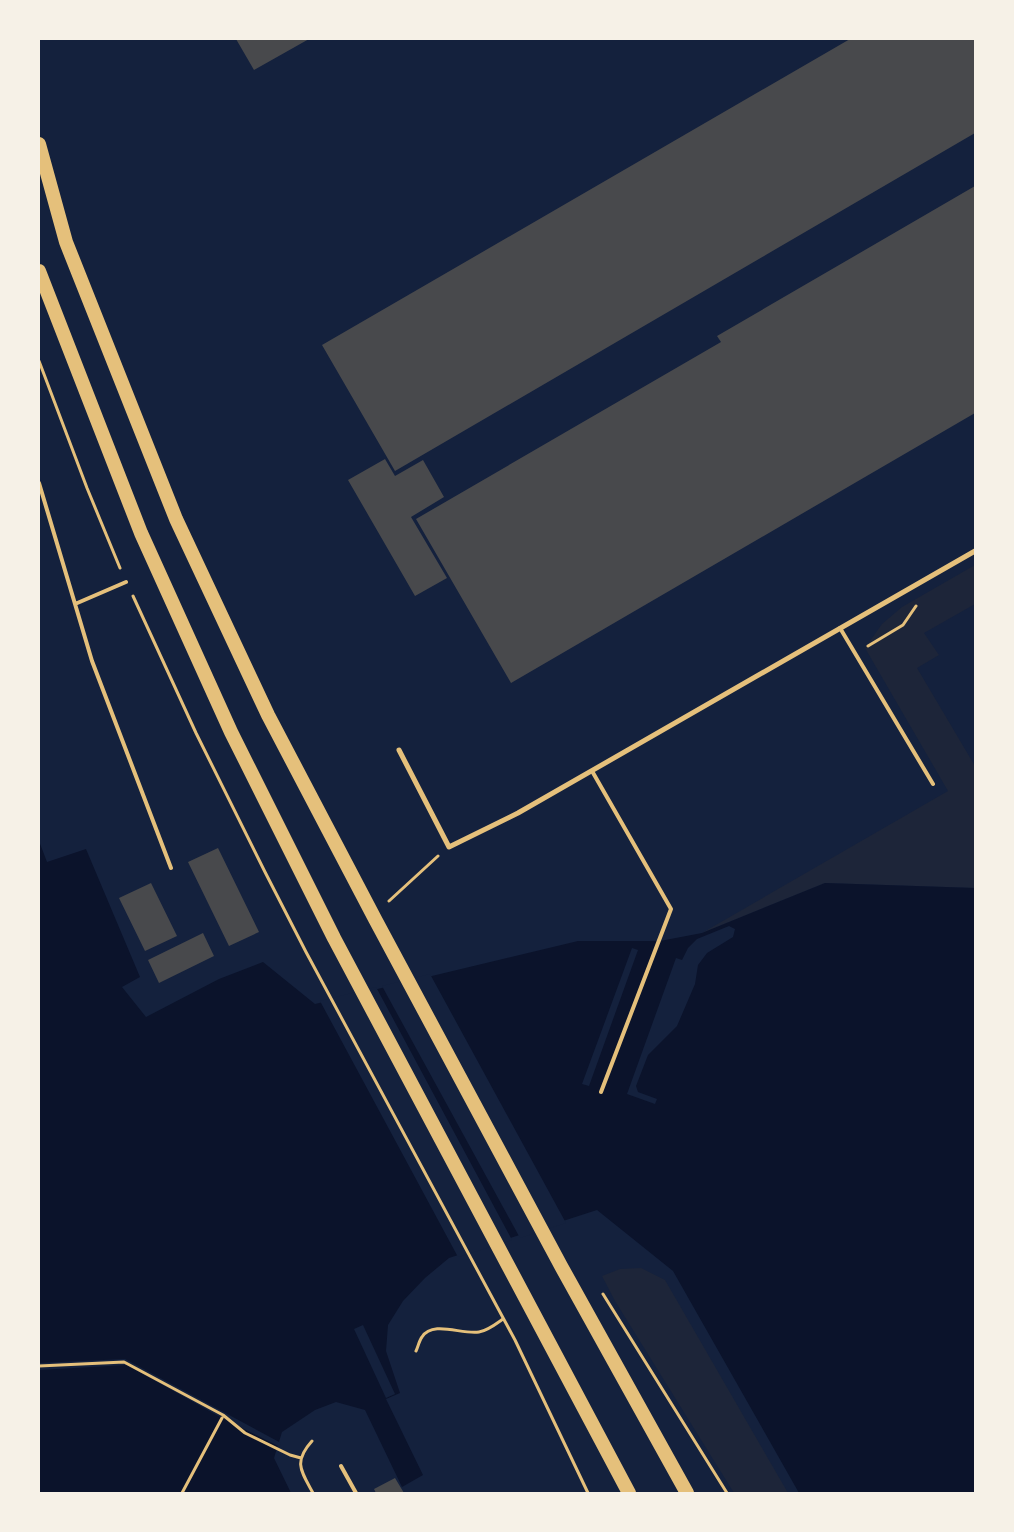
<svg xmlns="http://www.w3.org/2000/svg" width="1014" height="1532" font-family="'Public Sans',sans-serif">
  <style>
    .green { fill: #1d2539 }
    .water { fill: #0b132b }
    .pier { fill: #14213d }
    .building { fill: #48494c }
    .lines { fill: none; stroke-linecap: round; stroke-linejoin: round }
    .path { stroke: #e5c07b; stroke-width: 3 }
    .service { stroke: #e5c07b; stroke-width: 4 }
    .minor { stroke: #e5c07b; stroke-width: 5 }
    .trunk { stroke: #e5c07b; stroke-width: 14 }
  </style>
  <rect width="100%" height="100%" fill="#14213d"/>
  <path class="green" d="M975,565V604L924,633L939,655L917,668L975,766V888L825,883L702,933L948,791L865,648L882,624L902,607Z
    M641,1268L665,1280L788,1493H734L615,1301L602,1276L620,1269Z"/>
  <path class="water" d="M39,841L47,862L86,849L140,977L122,987L146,1017L219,979L263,962L315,1004L578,941H660L702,933L825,883L975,888V1493H799L673,1271L597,1210L449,1258L425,1278L403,1301L388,1325L386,1351L400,1393L386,1399L423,1475L402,1487L365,1410L336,1402L315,1410L282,1432L274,1458L291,1493H39Z"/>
  <path class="pier" d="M729,926L735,929L733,937L707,953L698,965L695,984L677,1026L648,1055L636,1086L638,1092L657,1099L655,1104L627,1094L676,958L682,960L688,948L697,939Z
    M632,948L638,950L589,1086L582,1084Z
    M430,974L566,1223L520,1238L382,986Z
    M376,987L512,1240L458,1257L320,1001Z
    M363,1325L395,1394L386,1398L354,1329Z
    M125,1359L281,1443L280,1447L222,1418L127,1365L39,1370V1363Z"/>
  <path class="building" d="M236,39H309L254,70Z
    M850,39H975V133L395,471L322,345Z
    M975,186V413L511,683L416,519L721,342L717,336Z
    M385,459L395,476L423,460L444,497L411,517L447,578L415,596L348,480Z
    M218,848L259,932L229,946L188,862Z
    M151,883L177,936L145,951L119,898Z
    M203,933L214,956L159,983L148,960Z
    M395,1478L404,1493H376L374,1489Z"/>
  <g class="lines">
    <path class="path" d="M39,361L87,488L120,568
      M133,596L196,733L265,872L306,952L515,1340L588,1493
      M868,646L903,625L916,606
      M389,901L438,856
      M603,1294L727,1493
      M416,1351C418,1347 419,1341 422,1337C433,1320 462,1335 479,1332C487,1331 496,1324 503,1319
      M39,1366L124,1362L223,1415L245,1433L290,1455L301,1458
      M312,1441C293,1462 301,1471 313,1493
      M182,1493L222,1418"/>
    <path class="service" d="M39,483L92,661L171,868
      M75,604L126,582
      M840,628L933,784
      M592,771L671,909L601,1092
      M341,1466L356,1493"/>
    <path class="minor" d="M399,750L449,847L518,813L975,551"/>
    <path class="trunk" d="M39,144L66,242L176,519L268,715L375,919L561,1266L687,1493
      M39,271L141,533L231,732L334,938L629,1493"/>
  </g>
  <rect width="1014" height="1532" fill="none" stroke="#f6f1e7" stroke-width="80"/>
</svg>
